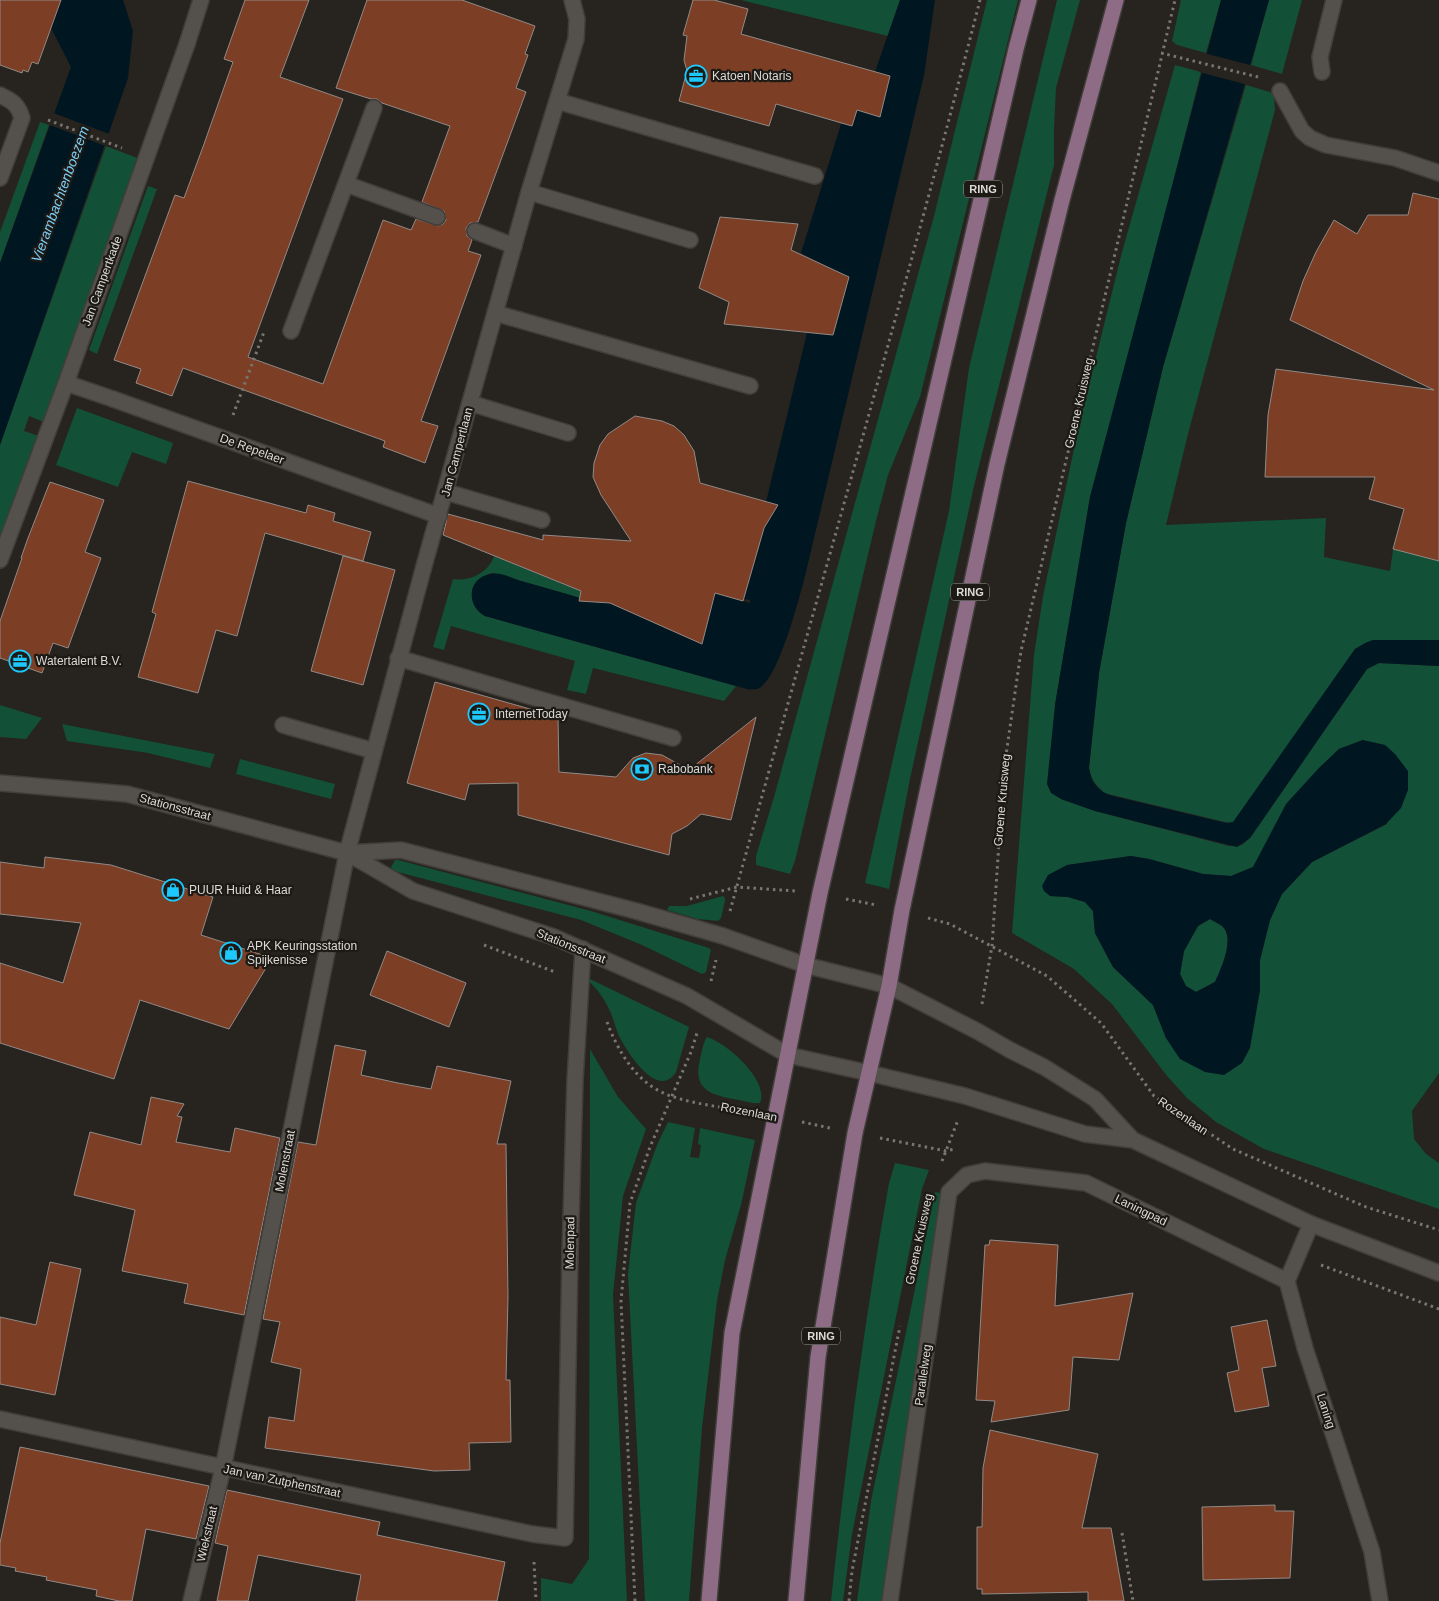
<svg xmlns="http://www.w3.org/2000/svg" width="1439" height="1601" font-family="Arial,sans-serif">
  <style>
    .green { fill: #125037; fill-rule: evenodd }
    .water { fill: #001621; fill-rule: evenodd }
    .pier { fill: #27231f }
    .building { fill: #7c3e25; stroke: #918a87 }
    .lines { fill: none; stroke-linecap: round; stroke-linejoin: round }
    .service-casing { stroke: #413d3a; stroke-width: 18 }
    .pedestrian-casing { stroke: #413d3a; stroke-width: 18 }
    .minor-casing { stroke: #413d3a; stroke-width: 18 }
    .tertiary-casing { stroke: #413d3a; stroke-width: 18 }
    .primary-casing { stroke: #413d3a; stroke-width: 18 }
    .path { stroke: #797672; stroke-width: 3; stroke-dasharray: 2.5 4; stroke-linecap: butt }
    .service { stroke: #54504b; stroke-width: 15 }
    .pedestrian { stroke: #54504b; stroke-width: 15 }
    .minor { stroke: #54504b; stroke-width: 15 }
    .tertiary { stroke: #54504b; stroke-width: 15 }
    .primary { stroke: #8e6c86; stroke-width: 15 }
    .labels { text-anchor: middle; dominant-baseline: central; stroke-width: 4.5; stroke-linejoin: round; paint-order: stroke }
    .shield { fill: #1d1a16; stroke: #a3a09d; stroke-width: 1 }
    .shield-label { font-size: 11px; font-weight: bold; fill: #dcdad7 }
    .poi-label { font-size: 12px; fill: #dcdad7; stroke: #1d1a16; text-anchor: start }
    .street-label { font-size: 12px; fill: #dcdad7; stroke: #1d1a16 }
    .water-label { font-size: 14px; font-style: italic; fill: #7bcef7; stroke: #1d1a16 }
  </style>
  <rect width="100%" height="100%" fill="#27231f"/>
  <path class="green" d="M741,0H900L888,36Z
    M987,0H1018L920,397L888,475L876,521L795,861L790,874L756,865V856L774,797L934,216Z
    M1057,0H1080L1056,88L1054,130V165L974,486L910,779L889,889L865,883L949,511L969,368Z
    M1181,0H1221L1206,53L1177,45L1172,41Z
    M1269,0H1302L1282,74L1251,65Z
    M1175,65L1201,72L1145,293L1090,497L1055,705L1061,799L1095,811L1229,846L1242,845L1250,838L1367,669L1379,663L1439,666V1073L1412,1111L1414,1139L1426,1154L1439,1163V1209L1264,1149L1216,1122L1187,1098L1167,1076L1112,1004L1074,969L1012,933L1034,655L1043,596L1078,430L1122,252ZM1363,740L1387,824L1312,862L1282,894L1270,920L1260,960V990L1166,1038L1153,1005L1113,967L1095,933L1093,911L1085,902L1068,897L1050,896L1067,865L1131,856L1149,859L1203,874L1231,876L1253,867L1265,846L1318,769L1339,749Z
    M1246,85L1270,92L1274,96L1275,110L1188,434L1166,525L1326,518L1324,557L1390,571L1394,543L1439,555V640H1373L1355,649L1235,822L1229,823L1104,793L1091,779L1089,768L1099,673L1126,523L1163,367Z
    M40,122L49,125L0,263V232Z
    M106,146L140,159L44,422L29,416L24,431L39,436L0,541V445Z
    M148,186L157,189L97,354L89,350Z
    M77,408L173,443L166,464L132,452L118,487L56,465Z
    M494,556L580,591V598L493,573L488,574L473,587C470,599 474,610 485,616L736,686L724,701L593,668L586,694L567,690L575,661L451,626L444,650L433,647L453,579C470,582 489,572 494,556Z
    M0,705L42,718L26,739L0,737Z
    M62,724L215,754L210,768L148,753L67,741Z
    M240,759L335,784L331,799L236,774Z
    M398,860L591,911L709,948L711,950L706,972L702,974L642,945L581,920L394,871L391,867L395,860Z
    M723,896L725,898V901L721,918L718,921L698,919L667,910L669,906H687Z
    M1210,919C1214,921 1221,924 1224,928C1234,941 1221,969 1215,982L1196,992L1186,986L1180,974L1184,951L1198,926Z
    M588,978L689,1027L676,1072C658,1101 627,1052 619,1036C615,1027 613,1016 608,1007C603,997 596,987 587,980Z
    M707,1037C726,1042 770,1081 760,1103C752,1104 742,1100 733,1099C708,1094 693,1088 700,1059C702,1051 703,1043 707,1037Z
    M590,1049L618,1097L646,1129L623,1196L613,1295L627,1601H541V1578L572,1584L589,1559Z
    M668,1122L695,1128L690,1157L699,1158L701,1145L698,1144L700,1128L755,1140L741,1205L725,1260L717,1301L702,1428L689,1601H645L628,1274L636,1203L657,1145Z
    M895,1163L929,1170L922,1189L852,1534L843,1601H831C846,1461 864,1322 889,1183Z
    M935,1192L941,1193L882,1601H857L871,1501Z"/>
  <path class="water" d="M51,0H123L133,31L128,78L0,445V263L71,67L51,28Z
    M900,0H935L924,75L805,576C799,599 780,672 762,686C758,690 753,690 747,689L485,616C465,605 468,577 491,574C500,572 512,578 521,581C540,586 560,592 580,598V601L595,602V597L701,644L715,593L750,603V600L744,599L771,506L766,502L807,333L833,335L849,278L801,253L841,124L852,126L857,110L879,116L875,72Z
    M1221,0H1269L1163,367L1126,523L1099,673L1089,768C1092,783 1098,792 1113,796L1226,823L1233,822L1355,649L1365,643L1373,640H1439V666L1379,663L1367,669L1250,838L1237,847L1095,811L1061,799L1051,793L1047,784L1055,705L1090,497Z
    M1363,740L1385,745L1395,754L1408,771V790L1401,808L1386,824L1312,862L1282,894L1270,920L1260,960V990L1250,1048L1242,1063L1224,1075L1205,1072L1180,1059L1166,1038L1153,1005L1113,967L1095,933L1093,911L1085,902L1068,897L1050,896L1044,891L1042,886L1048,875L1067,865L1131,856L1149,859L1203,874L1231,876L1253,867L1286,804L1318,769L1339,749ZM1210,919C1214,922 1221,924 1224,928C1234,941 1221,969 1215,982L1196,992L1186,986L1180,974L1184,951L1198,926Z"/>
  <path class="pier" d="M1204,53L1254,66L1248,85L1199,72Z
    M51,112L112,135L108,147L47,124Z"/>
  <path class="building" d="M0,0H61L38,64L32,62L28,72L23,70L22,73L0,65Z
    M245,0H309L280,77L343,99L248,357L323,384L383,220L411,230L416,219L438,226L443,224L446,220L444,211L422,202L450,126L382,103L377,99H371L336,88L367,0H462L535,26L525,54L528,55L516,88L526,92L478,222L470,223L466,228L467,236L472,240L468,251L481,255L421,421L438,426L425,463L383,447L385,441L183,368L172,396L136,383L141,369L114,360L175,195L184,198L204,144L233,62L224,59Z
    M693,0H714L748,9L741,34L890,76L880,117L857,110L852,126L776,104L769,126L679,101L687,71L684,60L687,36L683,35Z
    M1413,193L1439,199V561L1393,549L1404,509L1369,499L1375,477H1265L1268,415L1276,369L1434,390L1290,320L1303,281L1316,252L1334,220L1357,234L1368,215H1408Z
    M720,217L798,224L791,250L849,277L833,335L724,324L729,302L699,288Z
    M635,416L662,421L674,426L684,435L694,451L700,483L778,505L764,528L743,601L715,593L702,644L610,603L579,601L581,591L443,535L448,514L543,540V535L631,541L601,495L593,477L594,463L600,445L608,434Z
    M188,481L306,513L308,505L335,513L333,521L371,532L363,561L265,533L237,636L216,630L198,693L138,677L156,614L152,612Z
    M50,482L104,500L85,552L101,558L68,648L53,643L42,673L0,658V621L22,558H21L28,538Z
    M343,556L395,570L363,685L311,671Z
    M435,682L558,717L559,772L616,777L633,758L646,753L662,755L689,770L756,717L731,820L701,814L687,826L672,834L669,855L518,815V783L469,784L465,800L407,783Z
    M45,857L111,865L213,897L201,935L272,958L229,1029L140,1000L114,1079L0,1043V963L63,983L81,923L0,914V862L44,868Z
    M387,951L466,983L449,1027L370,995Z
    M335,1045L366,1051L361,1075L398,1083L431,1089L437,1066L511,1081L497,1144H506L508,1297L506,1380H510L511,1442L469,1443L470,1470L434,1471L265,1448L269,1417L294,1421L301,1369L271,1362L280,1322L263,1319L298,1142L316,1145Z
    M151,1097L184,1104L177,1116L182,1117L176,1142L230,1152L235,1128L280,1138L244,1315L184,1303L188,1284L122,1271L135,1210L74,1195L90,1132L141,1145Z
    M990,1240L1058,1245L1055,1306L1133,1293L1119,1360L1073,1357L1069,1410L991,1422L995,1401L976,1400L985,1245H989Z
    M50,1262L81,1269L55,1395L0,1384V1317L36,1325Z
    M1267,1320L1276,1366L1262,1368L1269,1406L1235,1412L1227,1373L1239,1370L1231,1327Z
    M990,1430L1098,1454L1082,1528H1111L1124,1601H1088V1592L982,1594V1589H977V1527H982L983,1468Z
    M20,1447L209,1486L196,1539L146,1529L132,1601H119L96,1596L97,1590L46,1580L47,1577L15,1571L16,1568L0,1565V1543Z
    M227,1490L380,1522L377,1535L505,1562L497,1601H356L361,1575L258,1555L248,1601H217L228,1546L215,1543Z
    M1275,1505V1511H1294L1290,1578L1203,1580L1202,1507Z"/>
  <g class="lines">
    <g class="service-casing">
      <path id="service" d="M1322,72L1320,57L1334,0
        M557,101L815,176
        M346,184L437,217
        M529,192L690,240
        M475,231L514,246
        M495,313L750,386
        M291,331L374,108
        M470,403L568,433
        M446,492L542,520
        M398,658L673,738
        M283,725L374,751"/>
    </g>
    <g class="pedestrian-casing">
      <path id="pedestrian" d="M1280,91L1302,131L1310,138L1326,145L1395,158L1439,173
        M66,383L113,399
        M0,560L66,383L187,44"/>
    </g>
    <g class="minor-casing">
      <path id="minor" d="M187,44L201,0
        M0,95C12,101 18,104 22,118L0,178
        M113,399L439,516
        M0,783L127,794L347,853L413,891L554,937L687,996L788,1055L869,1073
        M347,853L401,850L636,911L723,936L805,965L889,986
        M1311,1224L1287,1281L1305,1348L1372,1552L1380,1601
        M0,1419L532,1534L565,1538L570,1254L575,1080L583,949
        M191,1601L223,1468L347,853L424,566L529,192L576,39L577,19L572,0
        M890,1601L949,1192L967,1175L985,1171L1086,1183L1287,1281"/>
    </g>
    <g class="tertiary-casing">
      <path id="tertiary" d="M889,986L977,1031L1010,1050L1044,1067L1095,1099L1133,1140
        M869,1073L965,1096L1085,1134L1133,1140L1311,1224L1439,1273"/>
    </g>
    <g class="primary-casing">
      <path id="primary" d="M709,1601L732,1333L820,893L1016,49L1029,0
        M796,1601L818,1357L855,1133L889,986L902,910L997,464L1062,200L1116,0"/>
    </g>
    <path class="path" d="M1161,53L1258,77
      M48,120L122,148
      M233,415L264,332
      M690,899L737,887L795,891
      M846,899L876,905
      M730,911C814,608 902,305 980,0
      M928,918L950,924L1047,976L1101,1023L1154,1096L1233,1149L1366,1207L1439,1230
      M484,945L555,972
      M711,981L716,960
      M982,1004L992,946L1004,769L1021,651L1175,0
      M607,1022C619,1054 639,1087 674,1097C698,1105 724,1107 749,1112
      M802,1122L830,1128
      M880,1138L946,1151L955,1149
      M942,1161L958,1120
      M1321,1265L1439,1309
      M1122,1533L1133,1601
      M534,1562L536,1601
      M635,1601L621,1301L630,1203L650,1147L691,1052L697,1033
      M849,1601L852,1571L900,1326"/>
    <use href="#service" class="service"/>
    <use href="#pedestrian" class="pedestrian"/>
    <use href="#minor" class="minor"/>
    <use href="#tertiary" class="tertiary"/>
    <use href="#primary" class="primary"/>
  </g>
  <defs>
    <g id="office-ring" transform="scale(1.125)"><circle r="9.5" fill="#1d1a16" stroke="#1dc9fc" stroke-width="1.5"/><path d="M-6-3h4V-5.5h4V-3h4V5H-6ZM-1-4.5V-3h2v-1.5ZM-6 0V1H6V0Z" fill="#1dc9fc"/></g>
    <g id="bank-ring" transform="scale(1.125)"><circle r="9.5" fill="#1d1a16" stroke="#1dc9fc" stroke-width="1.5"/><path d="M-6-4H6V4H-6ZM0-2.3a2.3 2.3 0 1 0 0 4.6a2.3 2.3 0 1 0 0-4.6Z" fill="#1dc9fc"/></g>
    <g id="shop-ring" transform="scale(1.125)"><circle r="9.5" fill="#1d1a16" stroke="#1dc9fc" stroke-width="1.5"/><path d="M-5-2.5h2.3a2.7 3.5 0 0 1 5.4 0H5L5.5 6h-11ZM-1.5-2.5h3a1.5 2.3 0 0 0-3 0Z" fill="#1dc9fc"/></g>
  </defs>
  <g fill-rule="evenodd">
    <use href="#office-ring" x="696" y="76"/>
    <use href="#office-ring" x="20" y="661"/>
    <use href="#office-ring" x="479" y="714"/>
    <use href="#bank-ring" x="642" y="769"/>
    <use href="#shop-ring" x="173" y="890"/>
    <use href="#shop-ring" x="231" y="953"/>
  </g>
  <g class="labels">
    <g class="shield">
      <rect x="964" y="180.5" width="38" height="17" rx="4"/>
      <rect x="951" y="583.5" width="38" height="17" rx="4"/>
      <rect x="802" y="1327.5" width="38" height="17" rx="4"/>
    </g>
    <g class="shield-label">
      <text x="983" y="189">RING</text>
      <text x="970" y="592">RING</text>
      <text x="821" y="1336">RING</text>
    </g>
    <g class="poi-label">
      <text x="712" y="76">Katoen Notaris</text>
      <text x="36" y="661">Watertalent B.V.</text>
      <text x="495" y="714">InternetToday</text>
      <text x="658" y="769">Rabobank</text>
      <text x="189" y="890">PUUR Huid &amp; Haar</text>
      <text x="247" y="946">APK Keuringsstation<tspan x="247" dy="14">Spijkenisse</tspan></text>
    </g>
    <g class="street-label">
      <text transform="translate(102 281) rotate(-70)">Jan Campertkade</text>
      <text transform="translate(1079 403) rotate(-77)">Groene Kruisweg</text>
      <text transform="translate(252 449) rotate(20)">De Repelaer</text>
      <text transform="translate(457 452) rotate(-75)">Jan Campertlaan</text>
      <text transform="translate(1002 800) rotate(-85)">Groene Kruisweg</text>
      <text transform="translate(175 807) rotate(15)">Stationsstraat</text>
      <text transform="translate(571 946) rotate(22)">Stationsstraat</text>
      <text transform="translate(749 1112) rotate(11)">Rozenlaan</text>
      <text transform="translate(1183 1116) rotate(34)">Rozenlaan</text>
      <text transform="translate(285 1161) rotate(-79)">Molenstraat</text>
      <text transform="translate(1141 1210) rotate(26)">Laningpad</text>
      <text transform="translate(919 1239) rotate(-78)">Groene Kruisweg</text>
      <text transform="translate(570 1243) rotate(-89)">Molenpad</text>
      <text transform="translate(923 1375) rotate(-82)">Parallelweg</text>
      <text transform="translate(1326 1411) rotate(72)">Laning</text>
      <text transform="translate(282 1481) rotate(12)">Jan van Zutphenstraat</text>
      <text transform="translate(207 1534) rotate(-77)">Wiekstraat</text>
    </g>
    <g class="water-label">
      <text transform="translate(60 194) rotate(-70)">Vierambachtenboezem</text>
    </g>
  </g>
</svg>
